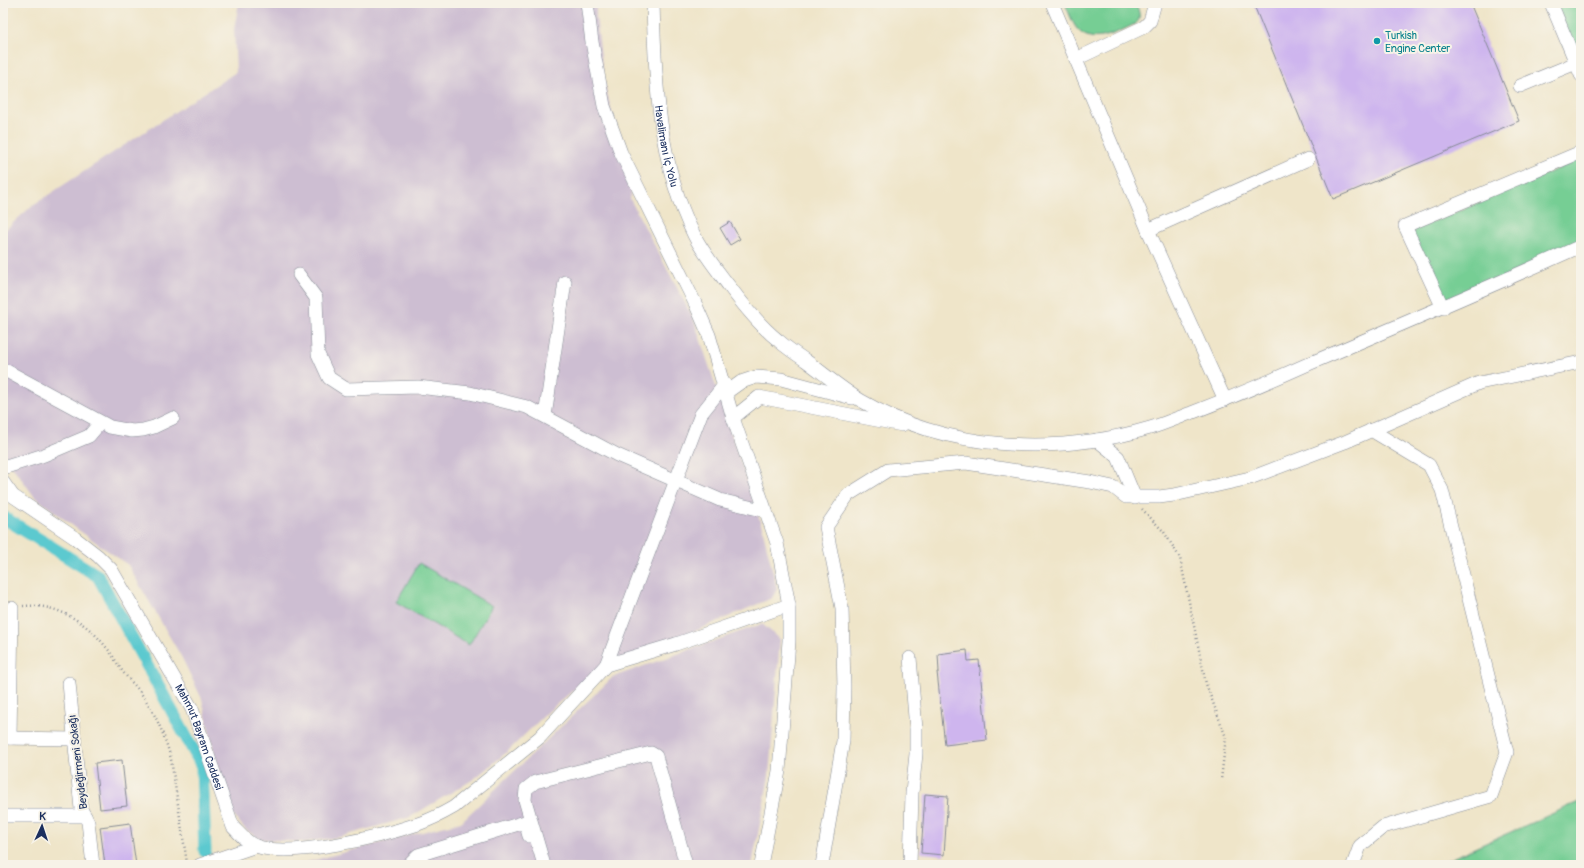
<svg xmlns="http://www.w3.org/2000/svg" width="1584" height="868" font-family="Pangolin,sans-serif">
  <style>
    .industrial { fill: #cdbed2 }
    .green { fill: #76ce94; stroke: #487e79 }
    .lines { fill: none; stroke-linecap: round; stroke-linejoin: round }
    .canal { stroke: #5cc9cf; stroke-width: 13 }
    .building { fill: #ceb5ee }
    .minor-casing { stroke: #858a94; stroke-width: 14 }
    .path { stroke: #858a94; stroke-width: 2.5; stroke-dasharray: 1 3; stroke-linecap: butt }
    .minor { stroke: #fff; stroke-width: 13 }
    .culture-dot { fill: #0f9aa8; stroke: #f7f3e8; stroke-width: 1.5 }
    .labels { text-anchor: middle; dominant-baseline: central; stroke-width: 4; stroke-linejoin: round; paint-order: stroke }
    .culture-label { font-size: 11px; fill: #0d838f; stroke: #f7f3e8; text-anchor: start }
    .street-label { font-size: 11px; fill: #1b2f5e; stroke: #f7f3e8 }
  </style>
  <rect width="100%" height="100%" fill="#f7f3e8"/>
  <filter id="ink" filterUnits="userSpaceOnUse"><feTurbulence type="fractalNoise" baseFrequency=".025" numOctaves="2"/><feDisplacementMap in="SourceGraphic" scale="8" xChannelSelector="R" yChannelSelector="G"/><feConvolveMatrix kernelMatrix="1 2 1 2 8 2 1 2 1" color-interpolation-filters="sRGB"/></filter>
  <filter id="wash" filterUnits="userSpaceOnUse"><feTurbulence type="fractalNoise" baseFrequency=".012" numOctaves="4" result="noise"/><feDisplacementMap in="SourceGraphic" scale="16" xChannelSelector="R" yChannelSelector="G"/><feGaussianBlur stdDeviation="0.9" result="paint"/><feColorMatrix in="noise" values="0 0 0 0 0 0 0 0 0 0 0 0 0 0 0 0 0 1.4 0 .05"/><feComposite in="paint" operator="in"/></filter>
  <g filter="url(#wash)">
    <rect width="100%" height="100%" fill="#efe5c9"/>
    <path class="industrial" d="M239,3H596V17L604,80L617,135L634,171L630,199L694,320L762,527L777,589L772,598L590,676L550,710L507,752L474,779L410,817L340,837L304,842L260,839L246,830L233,815L215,757L202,699L182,658L128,565L77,529L34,496L3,454V232L33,205L236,72L234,29Z
      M762,624L780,639L769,776L752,865H295L461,822L613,677Z"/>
    <path class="green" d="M1065,3H1136C1138,10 1143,19 1135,24C1117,32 1090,49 1075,26C1071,19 1068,11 1065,3Z
      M1546,3H1581V85V84Z
      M1581,159V246L1455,302L1443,295L1407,241L1416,229Z
      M419,563L492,606L469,645L396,602Z
      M1581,801V865H1436Z"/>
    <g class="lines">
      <path class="canal" d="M3,517L98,576L202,766L205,851"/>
    </g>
    <g id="blocks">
      <path class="building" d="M1253,3H1470L1519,121L1333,199Z
        M730,222L740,239L730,245L720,228Z
        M967,650L968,661L979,660L987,740L945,745L937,672H939L938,654Z
        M122,760L127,806L100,809L95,763Z
        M925,794L948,796L944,855L921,853Z
        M130,823L136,865H105L100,827Z"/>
    </g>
  </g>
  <g filter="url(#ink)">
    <use href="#blocks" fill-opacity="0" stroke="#858a94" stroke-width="1"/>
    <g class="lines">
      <g class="minor-casing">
        <g id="minor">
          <path id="s1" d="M653,3C655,81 658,163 694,235C703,253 717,270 729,286C744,306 760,326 779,341C787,348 796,354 805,360C823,373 841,388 860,400C947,451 1055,456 1150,428C1164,424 1177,418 1191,413C1230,398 1268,382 1306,365C1398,326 1490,287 1581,246"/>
          <path d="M1052,3L1148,230L1225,400"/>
          <path d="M1551,3L1581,75"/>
          <path d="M1076,59L1144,27L1150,21L1155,3"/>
          <path d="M1520,86L1576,63"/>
          <path d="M1148,230L1308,159"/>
          <path d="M299,275L316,298L318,354L329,378L346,389L418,387L470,393L527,407L617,455L720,500L766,511"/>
          <path d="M1443,308L1405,226L1581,152"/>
          <path d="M3,369L110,427L132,431L143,430L154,427L173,418"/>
          <path d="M727,392L741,382L756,377L781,379L852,398"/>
          <path d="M545,416L565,282"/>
          <path d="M733,418L759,397L902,425"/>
          <path d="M1097,440L1118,457L1135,498"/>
          <path d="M3,468L44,455L89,436L100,423"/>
          <path id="s2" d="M3,482L13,496L75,538L98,556L111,569L192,709L233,827C240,834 247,843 256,846C291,859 382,836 418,824C430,820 442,814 454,807L540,737L606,665L676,644L789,605L777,543L733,418L709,335L695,303L621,153L604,106L592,42L587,3"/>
          <path d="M606,665L701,414L725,384"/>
          <path d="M69,683L81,809L88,822L93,865"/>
          <path d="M3,738L75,739"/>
          <path d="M10,738L12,608"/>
          <path d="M3,816H85"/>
          <path d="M200,865L256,846"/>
          <path d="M408,865L418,855L525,822L529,836"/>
          <path d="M544,865L525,800L526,789L535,782L651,753L656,756L686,865"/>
          <path d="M761,865L779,771L789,641V605"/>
          <path d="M822,865L843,741L844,687L842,608L826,527L848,495L888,470L966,463L1090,482L1113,487L1126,497H1159L1174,495L1250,478L1345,442L1479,383L1581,362"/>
          <path d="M910,865L912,793L916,754V729L910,658"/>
          <path d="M1353,865L1360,846L1383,827L1491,796L1507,752L1442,490L1429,465L1371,430"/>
        </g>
      </g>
      <path class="path" d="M1142,509L1164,532L1180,558L1206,684L1226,737L1221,780
        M23,606C55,603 86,621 106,647C113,655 117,664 123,672C129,680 137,687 143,696C156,715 165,736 171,759L187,863"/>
      <use href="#minor" class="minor"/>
    </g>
  </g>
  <circle class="culture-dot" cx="1377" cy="41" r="4"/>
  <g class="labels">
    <g class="culture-label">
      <text x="1385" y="35">Turkish<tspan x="1385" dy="13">Engine Center</tspan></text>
    </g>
    <g class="street-label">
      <text stroke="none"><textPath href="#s1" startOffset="144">Havalimanı İç Yolu</textPath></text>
      <text stroke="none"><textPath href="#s2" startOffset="330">Mahmut Bayram Caddesi</textPath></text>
      <text transform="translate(78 762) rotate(-97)">Beydeğirmeni Sokağı</text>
    </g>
  </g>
  <rect width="1584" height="868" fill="none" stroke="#f7f3e8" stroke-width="16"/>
  <g transform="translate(42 826) rotate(3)" stroke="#f7f3e8" stroke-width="3" paint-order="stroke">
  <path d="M0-3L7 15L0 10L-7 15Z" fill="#1b2f5e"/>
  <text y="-6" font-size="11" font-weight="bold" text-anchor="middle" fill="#1b2f5e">K</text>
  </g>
</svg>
